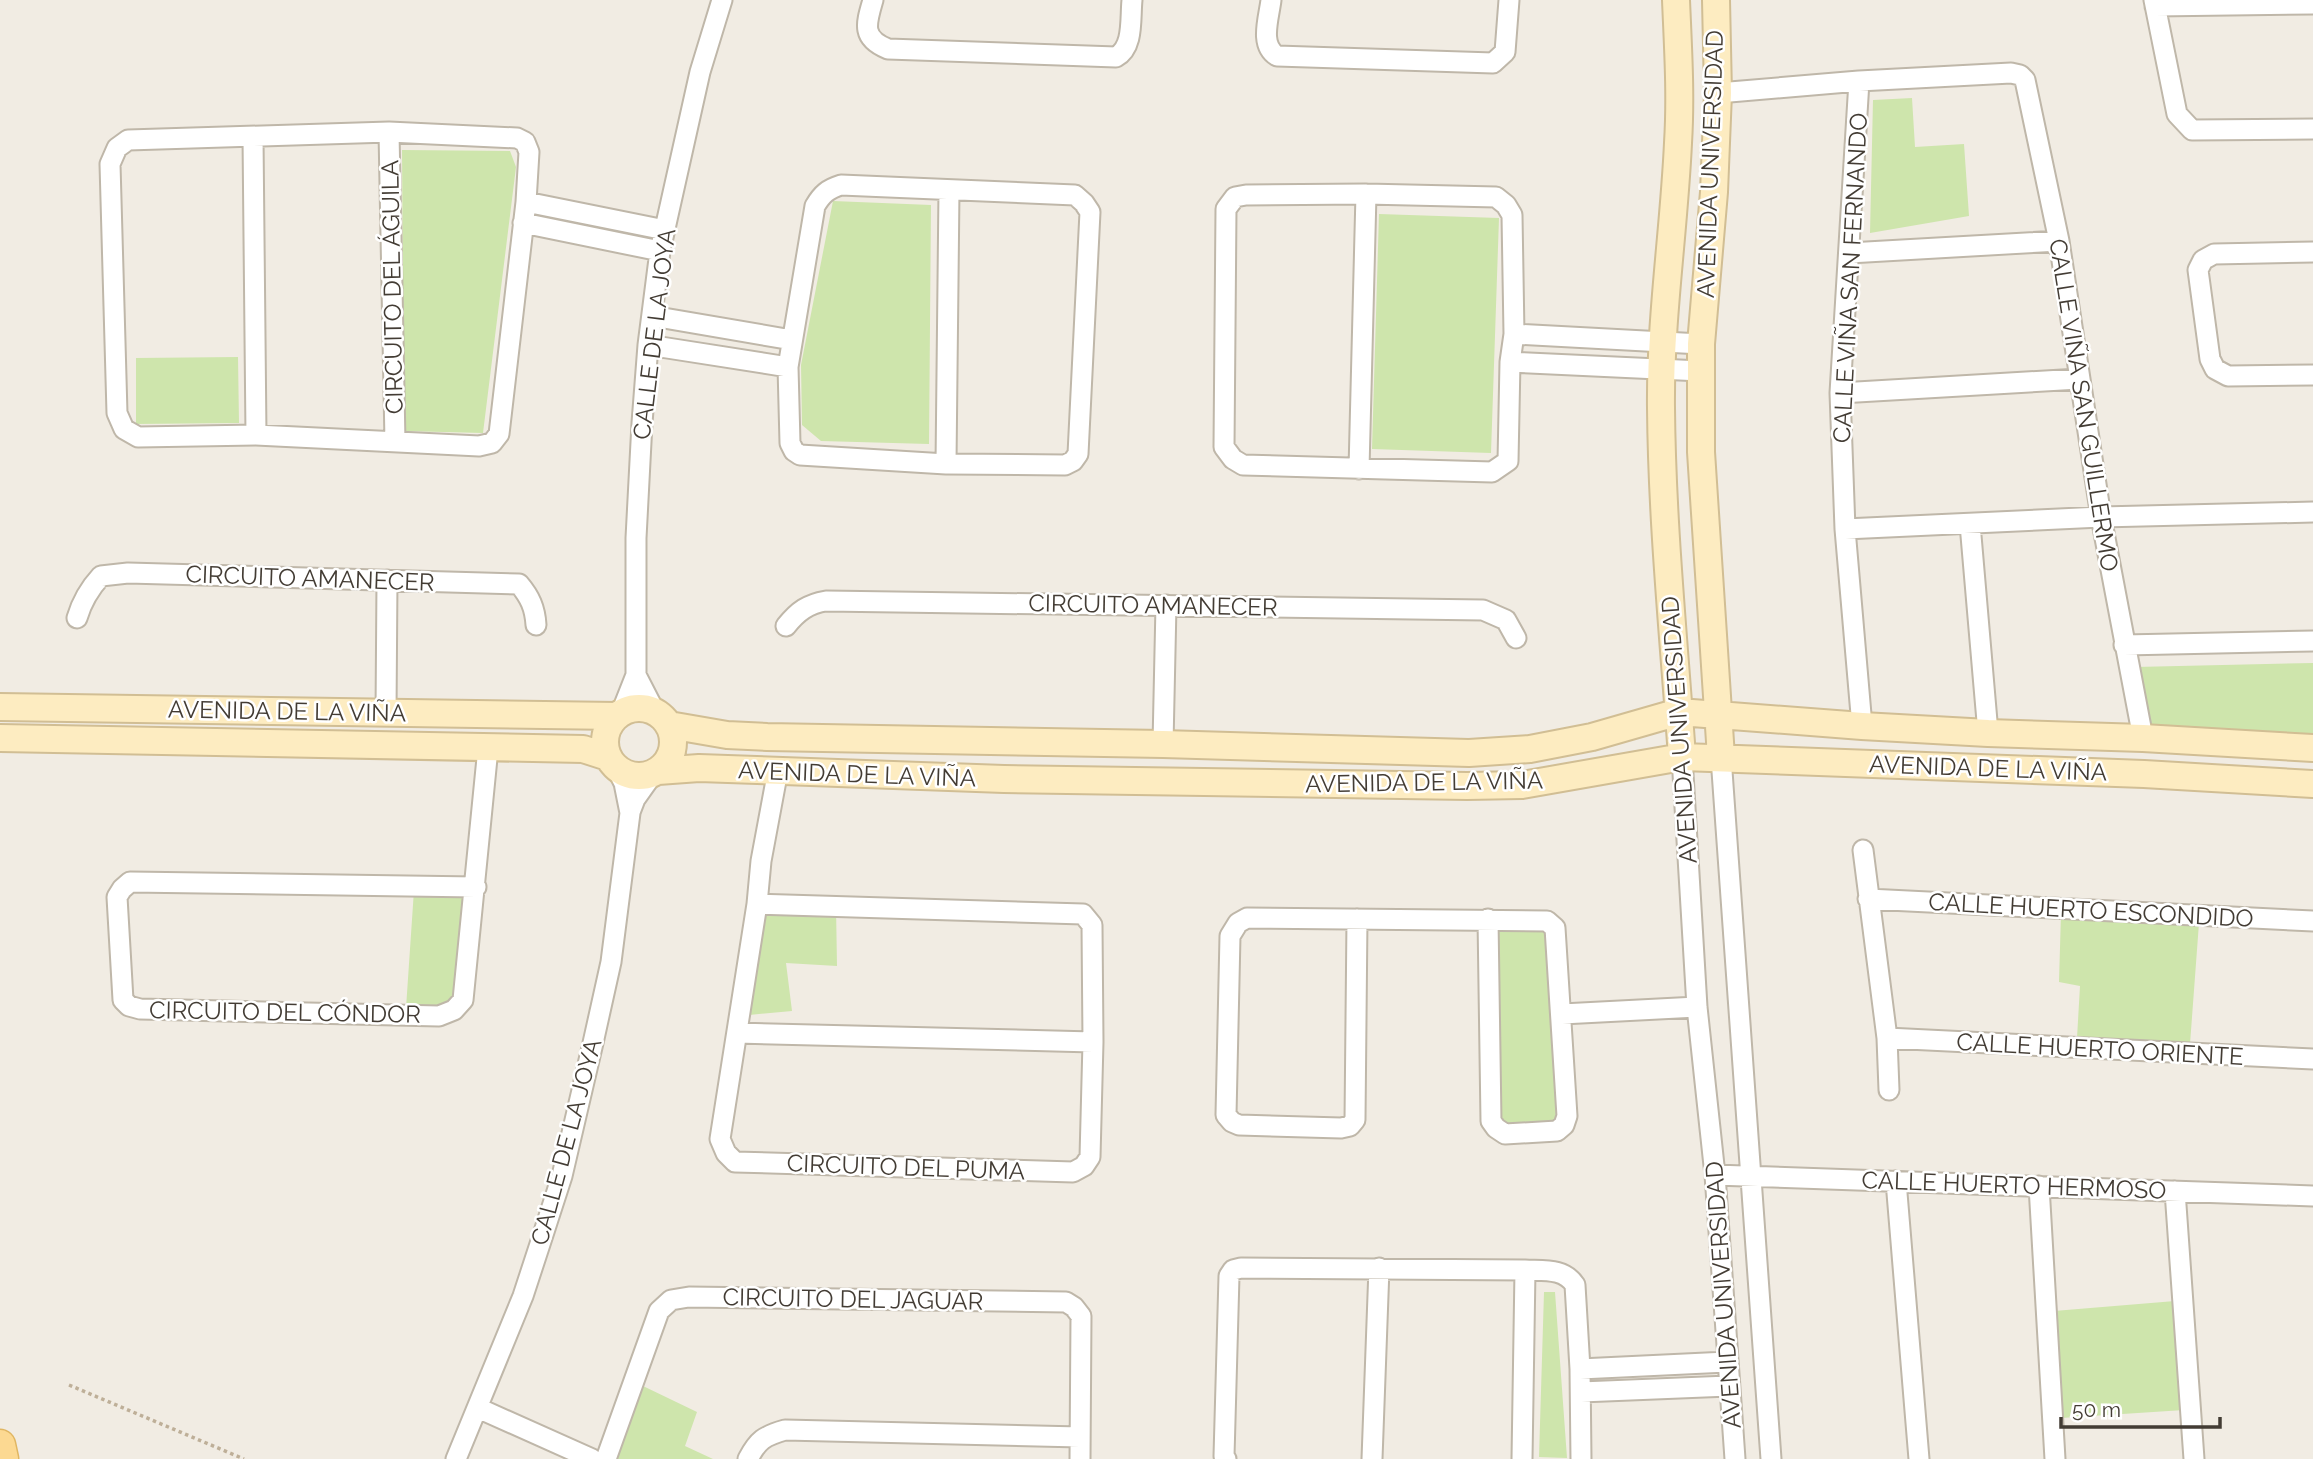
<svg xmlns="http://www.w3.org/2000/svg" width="2313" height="1459" font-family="Raleway,sans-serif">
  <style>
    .green { fill: #cee5ac }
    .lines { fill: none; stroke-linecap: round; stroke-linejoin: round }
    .street-casing { stroke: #bfb7a9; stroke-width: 23 }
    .secondary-casing { stroke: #d1be94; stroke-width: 30 }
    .primary-casing { stroke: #e0b662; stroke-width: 33 }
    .path { stroke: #beaf98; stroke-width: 3.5; stroke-dasharray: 3.5 3.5; stroke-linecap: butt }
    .street { stroke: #fff; stroke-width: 19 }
    .secondary { stroke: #fdecc1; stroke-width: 26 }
    .primary { stroke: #fcd992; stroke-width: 30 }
    .labels { text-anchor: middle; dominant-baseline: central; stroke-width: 5; stroke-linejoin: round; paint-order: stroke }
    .street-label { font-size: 24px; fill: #433c34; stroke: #fff }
  </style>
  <rect width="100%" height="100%" fill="#f1ece3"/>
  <path class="green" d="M1912,98L1915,147L1964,144L1969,216L1870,233L1873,100Z
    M402,150L510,151L516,167L483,433L404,431Z
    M833,201L931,205L929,444L821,441L802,425L801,365Z
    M1379,214L1499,218L1491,453L1372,449Z
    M238,357L239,423L136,424V358Z
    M2313,663V734L2147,726L2135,667Z
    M414,890H472L455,1001L444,1014L406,1008Z
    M836,906L837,966L786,963L792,1011L749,1015L766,910Z
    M2061,913L2199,923L2190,1044L2077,1038L2080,986L2059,982Z
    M1493,922L1546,923L1559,1119L1553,1128L1505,1129L1494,1118Z
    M1544,1292H1555L1567,1458L1539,1457Z
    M2175,1301L2184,1410L2061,1418L2054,1311Z
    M643,1386L697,1412L685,1446L713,1459H611Z"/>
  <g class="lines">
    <g class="street-casing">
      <path id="street" d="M873,0C866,24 861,38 888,49L1116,57C1134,47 1130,19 1132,0
        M1271,0C1269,18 1259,45 1277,56L1493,63L1505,52L1509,0
        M2154,0L2177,114L2192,130L2313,129
        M2155,6L2313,4
        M1859,81L1840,393L1845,529L1862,726
        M1718,93L1859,81L2011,73L2020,75L2025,80L2059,241L2101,517L2143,738
        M389,132L517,138L525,142L529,152L526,202L499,434L492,443L479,446L256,435L138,437L124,429L117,413L110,164L117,148L128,140Z
        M389,132L395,442
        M253,137L256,435
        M841,185L1075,195L1084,203L1090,212L1078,454L1073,461L1065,465L946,464L800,455L794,451L790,443L788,367L815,206C822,194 828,189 841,185Z
        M1366,194L1496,197L1506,205L1512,215L1514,334L1510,362L1508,461L1492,472L1243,465L1233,459L1224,447L1226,209L1235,197L1246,195Z
        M526,202L665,230
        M523,223L660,251
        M2313,252L2214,254L2203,260L2198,270L2210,359L2215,369L2228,376L2313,375
        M1849,253L2059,241
        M652,316L792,340
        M1514,334L1701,344
        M648,345L788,367
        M1510,362L1701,371
        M1840,393L2079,379
        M946,464L949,190
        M1359,469L1366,194
        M1970,524L1988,733
        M1845,529L2101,517L2313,512
        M77,618C82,601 89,589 101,576L128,573L519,584C530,597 535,608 536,625
        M786,626C798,611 808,604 826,601L1483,610L1506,620L1516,638
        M2124,645L2313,641
        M636,675L655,712
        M386,713L387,580
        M621,713L636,675V538L642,423L648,345L660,251L700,72L722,0
        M1163,744L1166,605
        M1682,757L1697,1007L1715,1175L1735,1459
        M1721,757L1771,1459
        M630,812L635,799L652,775
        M1863,850L1887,1038L1889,1090
        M476,887L130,882L122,889L117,897L123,1000L129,1006L140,1009L439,1016L454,1010L463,1000L488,748
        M1868,899L2313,921
        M757,904L1083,914L1092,925L1093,1042L1090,1157L1084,1166L1073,1172L735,1162L726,1153L720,1139L757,904L761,861L778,770
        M1357,919L1355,1120L1350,1126L1341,1128L1239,1125L1232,1122L1226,1115L1230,936L1238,923L1247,918L1547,921L1555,928L1567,1116L1564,1125L1557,1131L1505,1134L1496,1128L1491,1121L1488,919
        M1562,1014L1697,1007
        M737,1033L1093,1042
        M1887,1038L2313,1059
        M1715,1175L2313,1196
        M1896,1181L1919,1459
        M2039,1186L2055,1459
        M2175,1191L2194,1459
        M1580,1369L1727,1362
        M1581,1392L1729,1386
        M478,1408L592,1459
        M456,1459L523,1296L541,1241L562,1176L593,1043L611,962L630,813L624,783L617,769
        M606,1459L659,1311L671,1300L689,1297L1066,1302L1074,1307L1081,1316L1080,1459
        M748,1459C758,1440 764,1436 785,1430L1080,1437
        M1226,1459L1224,1456L1229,1276L1233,1270L1241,1268L1525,1270C1544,1271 1564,1268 1575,1285L1580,1369L1581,1459
        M1372,1459L1379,1268
        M1522,1459L1525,1270"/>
    </g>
    <g class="secondary-casing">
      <path id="secondary" d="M1676,0C1678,48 1681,95 1678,143C1674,231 1660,319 1661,408C1662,524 1674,641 1682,757
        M1716,0L1718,93L1714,192L1701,344V452L1721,757
        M0,707L617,716
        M605 742a34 34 0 1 1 68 0a34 34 0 1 1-68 0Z
        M669,725L727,735L767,737L1163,744L1469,753L1530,749L1592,737L1679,712L1862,726L1988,733L2143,738L2313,748
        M0,738L583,749L608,757
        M658,771L699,768L1004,779L1467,786L1522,785L1682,757L2144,774L2313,784"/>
    </g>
    <g class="primary-casing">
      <path id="primary" d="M0,1445L3,1459"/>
    </g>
    <path class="path" d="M69,1385L244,1459"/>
    <use href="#street" class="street"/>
    <use href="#secondary" class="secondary"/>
    <use href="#primary" class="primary"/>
  </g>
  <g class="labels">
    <g class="street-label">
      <text transform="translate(1710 164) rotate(-88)">AVENIDA UNIVERSIDAD</text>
      <text transform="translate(1850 278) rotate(-87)">CALLE VIÑA SAN FERNANDO</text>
      <text transform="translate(392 287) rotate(-91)">CIRCUITO DEL ÁGUILA</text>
      <text transform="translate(654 334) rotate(-83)">CALLE DE LA JOYA</text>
      <text transform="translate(2084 405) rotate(81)">CALLE VIÑA SAN GUILLERMO</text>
      <text transform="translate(310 578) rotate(2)">CIRCUITO AMANECER</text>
      <text transform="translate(1153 605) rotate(1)">CIRCUITO AMANECER</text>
      <text transform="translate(287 711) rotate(1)">AVENIDA DE LA VIÑA</text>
      <text transform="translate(1679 730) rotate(-94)">AVENIDA UNIVERSIDAD</text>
      <text transform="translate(1988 768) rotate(2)">AVENIDA DE LA VIÑA</text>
      <text transform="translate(857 774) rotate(2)">AVENIDA DE LA VIÑA</text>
      <text transform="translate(1424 782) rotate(-1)">AVENIDA DE LA VIÑA</text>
      <text transform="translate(2091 910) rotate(3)">CALLE HUERTO ESCONDIDO</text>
      <text transform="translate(285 1012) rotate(1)">CIRCUITO DEL CÓNDOR</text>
      <text transform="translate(2100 1049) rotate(3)">CALLE HUERTO ORIENTE</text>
      <text transform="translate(566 1142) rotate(-75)">CALLE DE LA JOYA</text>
      <text transform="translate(906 1167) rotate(2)">CIRCUITO DEL PUMA</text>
      <text transform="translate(2014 1185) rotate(2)">CALLE HUERTO HERMOSO</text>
      <text transform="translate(1723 1295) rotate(-94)">AVENIDA UNIVERSIDAD</text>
      <text transform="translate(853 1299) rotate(1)">CIRCUITO DEL JAGUAR</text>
    </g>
  </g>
  <path d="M2061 1417v10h159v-10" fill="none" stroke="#433c34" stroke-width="3.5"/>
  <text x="2072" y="1417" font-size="21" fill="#433c34" stroke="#ffffff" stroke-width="5" paint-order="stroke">50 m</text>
</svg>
